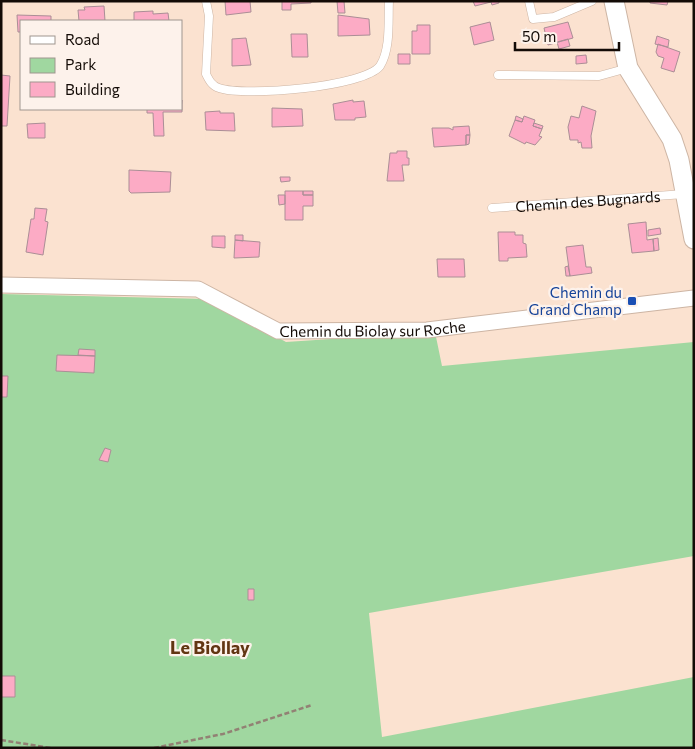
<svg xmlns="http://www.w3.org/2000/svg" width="695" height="749" font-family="Commissioner,sans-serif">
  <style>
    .green { fill: #a0d7a0 }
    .building { fill: #fcabc5; stroke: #ab8e96 }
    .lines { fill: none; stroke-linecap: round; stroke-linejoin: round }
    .service-casing { stroke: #cdb5a4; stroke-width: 9 }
    .minor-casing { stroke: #cdb5a4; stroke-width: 17 }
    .tertiary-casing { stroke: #cdb5a4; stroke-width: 21 }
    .path { stroke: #928174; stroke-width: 2.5; stroke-dasharray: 5 2.5; stroke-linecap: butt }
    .service { stroke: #fff; stroke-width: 8 }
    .minor { stroke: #fff; stroke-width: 15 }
    .tertiary { stroke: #fff; stroke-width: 19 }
    .transit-dot { fill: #1a4fb4; stroke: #fdf2eb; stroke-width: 2 }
    .labels { text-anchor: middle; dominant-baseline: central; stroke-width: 4.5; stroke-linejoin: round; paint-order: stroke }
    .street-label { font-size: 15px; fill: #130b06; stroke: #fdf2eb }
    .transit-label { font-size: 15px; fill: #164399; stroke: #fdf2eb; text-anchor: end }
    .quarter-label { font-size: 18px; font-weight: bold; fill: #623512; stroke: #fdf2eb }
  </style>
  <rect width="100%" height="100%" fill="#fbe2d0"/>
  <path class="green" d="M1,294L207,299L286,342L435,332L442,366L694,342V556L369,613L382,737L694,677V748H1Z"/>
  <path class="building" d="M225,1H250L251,12L226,15Z
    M282,1H311V3L291,4V10H282Z
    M337,1H344L345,13H338Z
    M473,1H499V3L492,5L491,2L475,6Z
    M650,1H668L667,5L650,3Z
    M104,6L105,21H79L78,10H85L84,7Z
    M153,11V14L168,13L169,21H134V12Z
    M17,15L51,16V21H21V32H18Z
    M338,15L369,19L370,35L338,36Z
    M490,22L494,40L474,45L470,27Z
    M568,22L573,38L548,45L544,28Z
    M417,25H430V54H412V31H417Z
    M291,34H307L308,57H292Z
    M657,36L669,40L668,47L655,44Z
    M246,38L251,65L232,66V39Z
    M568,39L570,46L559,49L557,42Z
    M658,44L680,52L674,72L661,68L664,58L658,56L656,52Z
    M398,54H410V64H398Z
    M586,55L587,63L576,64V56Z
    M1,75L10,76L7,126H1Z
    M182,100V112H163L164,136H154L153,113H147V109H181Z
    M353,100V102L364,101L366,117L355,118V120H335L333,104Z
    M582,106L596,111L591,136L592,148H582L581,142L578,143V140H570L568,127L571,116L579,118Z
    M272,108L302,109L303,126L272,127Z
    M220,111V113H234L235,131L206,130L205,112Z
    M516,116L523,119L522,122L515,120Z
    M524,116L535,120L533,126L542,129L539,136L542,137L535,145L526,142L525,144L509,136L515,120L522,122Z
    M45,123V138H28L27,124Z
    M534,123L543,126L542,129L533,126Z
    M469,126L470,135H466V145L434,147L432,128H449L453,130V127Z
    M466,135H470L469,144L466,145Z
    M397,151H407V158H409V165H402L404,181H387L390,153H397Z
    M129,170L171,172L170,192L131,193L129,191Z
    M280,177H290V181L281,182Z
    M285,191H303V195H313V206H303V220H285Z
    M303,191H313V195H303Z
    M278,195H285V204L279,205Z
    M35,208L47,209L45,221L48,222L43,255L26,252L31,219H34Z
    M646,222L647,240L653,239L654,251L632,253L628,224Z
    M660,228L661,234L648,236V230Z
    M498,232H515V235H523V243L526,244L527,257L508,258V261H499Z
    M235,235H243V241L235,240Z
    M212,236H225V248L212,247Z
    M658,238L659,250L654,251L653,239Z
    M235,240L260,242L259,257L234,258Z
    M583,245L586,267H591L592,273L570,276L566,247Z
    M437,259H464L465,277H438Z
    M568,266L570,276H566L565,267Z
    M79,349L95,350V356L78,355Z
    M57,355L95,356L94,373L56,371Z
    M1,376H8L7,397H1Z
    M105,448L111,450L108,462L99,460Z
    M248,589H254V600H248Z
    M1,676H15V697H1Z"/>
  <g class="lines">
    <g class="service-casing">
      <g id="service">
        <path d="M206,1L209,16L206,74C209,80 212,86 219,88C244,97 364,87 380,66C391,49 388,20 389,1"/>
        <path d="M529,1L533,19L554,17L592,1"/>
        <path d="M498,75L599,76L628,68"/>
        <path id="s1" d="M492,208L684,194"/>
      </g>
    </g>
    <g class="minor-casing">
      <g id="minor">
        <path id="s2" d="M1,285L198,289L278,331L427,330L694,298"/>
      </g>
    </g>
    <g class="tertiary-casing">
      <path id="tertiary" d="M614,1L628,68L672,139L679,160L694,239"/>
    </g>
    <path class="path" d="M1,740L51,748
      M154,748L223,734L312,705"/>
    <use href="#service" class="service"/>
    <use href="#minor" class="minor"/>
    <use href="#tertiary" class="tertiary"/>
  </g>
  <rect class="transit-dot" x="627" y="296" width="10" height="10" rx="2.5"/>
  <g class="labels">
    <g class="street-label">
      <text stroke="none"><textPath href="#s1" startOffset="96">Chemin des Bugnards</textPath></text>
      <text stroke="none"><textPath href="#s2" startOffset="382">Chemin du Biolay sur Roche</textPath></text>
    </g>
    <g class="transit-label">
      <text x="622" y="292">Chemin du<tspan x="622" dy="17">Grand Champ</tspan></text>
    </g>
    <g class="quarter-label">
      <text x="210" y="647">Le Biollay</text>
    </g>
  </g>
  <rect width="695" height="749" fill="none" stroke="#130b06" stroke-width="5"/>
  <rect x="20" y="20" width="162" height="90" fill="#fdf2eb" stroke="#9f968f"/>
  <rect x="30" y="36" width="25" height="8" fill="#ffffff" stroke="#9f968f"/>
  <text x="65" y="45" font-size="15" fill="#130b06">Road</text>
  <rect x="30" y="58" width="25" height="15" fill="#a0d7a0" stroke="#9f968f"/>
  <text x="65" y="70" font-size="15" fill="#130b06">Park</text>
  <rect x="30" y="82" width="25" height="15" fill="#fcabc5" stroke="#9f968f"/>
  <text x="65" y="95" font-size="15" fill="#130b06">Building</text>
  <path d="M515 42v8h104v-8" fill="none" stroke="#130b06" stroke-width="2.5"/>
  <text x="522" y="42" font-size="15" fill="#130b06" stroke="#fdf2eb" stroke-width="4" paint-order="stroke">50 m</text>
</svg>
